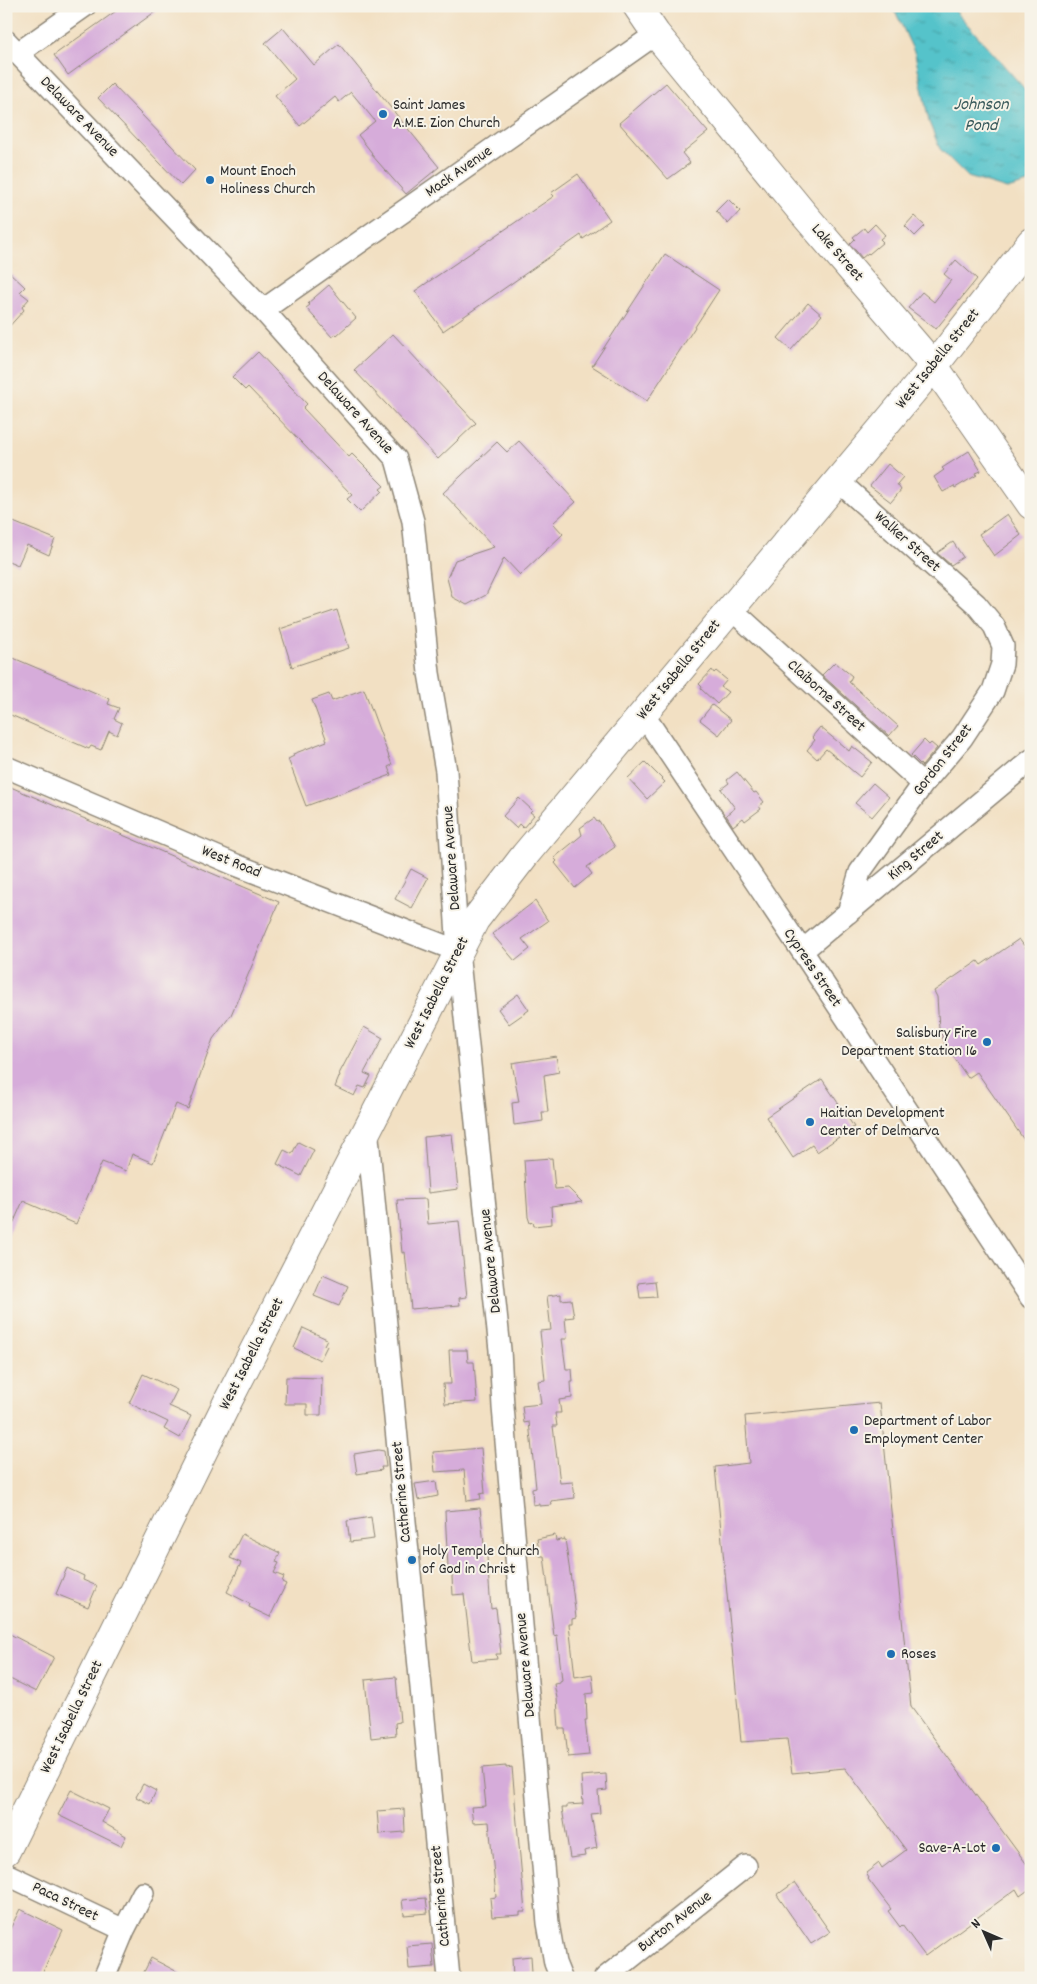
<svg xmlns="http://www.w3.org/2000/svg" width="1037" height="1984" font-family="Dekko,sans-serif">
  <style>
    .water { fill: url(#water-ripples); stroke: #40777a }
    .building { fill: #d6acda }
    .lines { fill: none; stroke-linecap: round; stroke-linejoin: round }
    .street-casing { stroke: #8e8677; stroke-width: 24 }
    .secondary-casing { stroke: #8e8677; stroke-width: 30 }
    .street { stroke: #fff; stroke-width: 21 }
    .secondary { stroke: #fff; stroke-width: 28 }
    .poi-dot { fill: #1f6fb2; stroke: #f7f3e8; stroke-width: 2 }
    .labels { text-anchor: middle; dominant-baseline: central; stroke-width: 4; stroke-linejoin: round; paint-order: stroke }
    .poi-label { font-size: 16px; fill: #2b2b2b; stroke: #f7f3e8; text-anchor: start }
    .street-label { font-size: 16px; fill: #2b2b2b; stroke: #f7f3e8 }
    .water-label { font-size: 18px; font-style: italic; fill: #38595b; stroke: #f7f3e8 }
  </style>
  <defs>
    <pattern id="water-ripples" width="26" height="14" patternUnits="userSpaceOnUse" patternTransform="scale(1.25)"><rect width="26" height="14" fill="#55c3ca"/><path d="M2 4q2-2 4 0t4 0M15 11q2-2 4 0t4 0" fill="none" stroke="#479fa4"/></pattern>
  </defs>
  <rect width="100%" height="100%" fill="#f7f3e8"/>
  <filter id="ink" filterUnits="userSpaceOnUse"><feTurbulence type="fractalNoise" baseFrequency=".02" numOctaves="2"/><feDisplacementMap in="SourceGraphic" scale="10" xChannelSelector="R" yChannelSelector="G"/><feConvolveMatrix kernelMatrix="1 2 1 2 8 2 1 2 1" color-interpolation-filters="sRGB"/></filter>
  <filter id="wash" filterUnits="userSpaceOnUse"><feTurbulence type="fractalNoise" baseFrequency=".0096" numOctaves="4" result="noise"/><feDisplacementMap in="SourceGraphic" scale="20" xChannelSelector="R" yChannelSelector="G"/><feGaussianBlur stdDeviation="1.12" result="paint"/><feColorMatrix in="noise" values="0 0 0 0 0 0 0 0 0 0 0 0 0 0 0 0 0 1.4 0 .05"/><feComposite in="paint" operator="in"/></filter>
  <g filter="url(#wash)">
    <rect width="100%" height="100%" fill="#f2e0c3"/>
    <path class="water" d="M889,6H951L1031,96V182L1007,189L968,177L940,149L929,122L915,54L897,15Z"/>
    <g id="blocks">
      <path class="building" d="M123,6H163L68,75L54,55Z
        M283,28L314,65L339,44L439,167L406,194L371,154L372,153L358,135L375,121L351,92L339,102L335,97L300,126L275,96L295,79L265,43Z
        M666,83L708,132L682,153L690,163L668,179L619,123Z
        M112,84L195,170L181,185L98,98Z
        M578,174L610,220L583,239L581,235L443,331L415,291L554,196L551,193Z
        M728,199L740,211L728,224L716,211Z
        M914,216L925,226L915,236L905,226Z
        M875,224L885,235L880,239L883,242L869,254L868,253L862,258L850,244L855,239L853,237L864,228L867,232Z
        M665,254L719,290L647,401L592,366Z
        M956,260L977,279L936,329L908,308L922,292L934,302L951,280L944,274Z
        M6,269L25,287L20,292L29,299L22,307L24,310L6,330Z
        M329,285L356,318L337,335L336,334L332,337L306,308L310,305L308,303Z
        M808,303L822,315L791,350L778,338Z
        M393,334L476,423L438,459L354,370Z
        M258,352L307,404L303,408L349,457L352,454L384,486L380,489L382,491L360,512L347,499L352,495L248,387L245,390L232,377Z
        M519,441L576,502L553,523L563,534L520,575L504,558L486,595L467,605L452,597L447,578L455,560L494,547L443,493L497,442L507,452Z
        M969,451L981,471L976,473L977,475L955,488L954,486L943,492L934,477L944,470L942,468Z
        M888,464L903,477L897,484L901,490L891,502L870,486Z
        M1007,514L1021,535L994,556L979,534Z
        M6,519L55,539L49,555L27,545L18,565L6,560Z
        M953,542L963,557L951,565L937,553Z
        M337,610L349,648L292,667L280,629Z
        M11,657L110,699L108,704L119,708L114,719L122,723L117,735L109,731L101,750L91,746L89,749L6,713V660L10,661Z
        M835,662L852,676L849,682L898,726L889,736L822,675Z
        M712,670L714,673L716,671L727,680L721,687L728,692L717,704L701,689L702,687L699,684Z
        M364,689L392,765L388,767L391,775L306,806L288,759L294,756L293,754L327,741L312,700L329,694L332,701Z
        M712,705L731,720L719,735L700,720Z
        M820,727L849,751L852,746L872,762L860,777L826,749L817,759L807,750L815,740L812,737Z
        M924,740L929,745L931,743L937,748L922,766L911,755Z
        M645,762L665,782L647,799L628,778Z
        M737,772L754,793L756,792L764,802L759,806L761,809L745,821L743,818L733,826L726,815L735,808L721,789L729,783L727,780Z
        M873,783L889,797L872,817L855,803Z
        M6,785L279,902L231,1015L213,1039L188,1109L176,1104L153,1163L132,1154L126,1171L102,1162L76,1224L23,1201L6,1240Z
        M519,798L532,810L530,812L534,815L523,828L519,824L516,828L503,816Z
        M594,818L597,822L599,821L615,847L587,867L592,874L575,888L555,863L557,861L554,858L582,835L580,828Z
        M411,869L428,878L412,908L395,899Z
        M535,901L548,921L522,939L530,949L515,961L492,934Z
        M1019,939L1031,955V1150L977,1072L968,1078L946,1046L939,1028L937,997L934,991L978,961L981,965Z
        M518,994L529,1010L509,1024L498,1009Z
        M364,1027L383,1038L364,1073L371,1076L365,1088L359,1086L354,1096L335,1087L340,1075L339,1074Z
        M556,1056L559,1072L544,1075L548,1112H542L543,1121L514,1125L512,1103L519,1102L512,1063Z
        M822,1079L854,1127L817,1152L812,1145L793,1158L766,1117Z
        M452,1134L458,1189L428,1193L424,1137Z
        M298,1142L314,1150L301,1176L277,1164L284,1150L292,1154Z
        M552,1158L555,1189L568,1188L582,1202L551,1206L552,1224L534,1226L533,1222L530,1223L528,1217L524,1160Z
        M426,1199L428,1224L459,1221L467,1297L459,1298L460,1305L411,1309L405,1252L402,1253L397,1200Z
        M323,1275L348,1286L339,1306L314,1296Z
        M655,1281L657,1297L640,1298L638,1283Z
        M561,1294V1300L571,1299L574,1317L565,1318L567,1339H562L566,1369H572L573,1382H571L572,1398L559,1400L561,1413H555L557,1426H553L560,1483L573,1482L575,1498L551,1501L552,1505L539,1506V1504L533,1505L532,1489L536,1488L529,1422L524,1423L522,1406L541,1404L538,1381L545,1380L540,1331L551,1330L547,1296Z
        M303,1328L327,1339L324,1345L327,1346L320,1360L294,1348Z
        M449,1350H467L468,1362H474L477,1402L445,1404L443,1384H451Z
        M143,1374L177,1390L169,1406L191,1416L180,1438L164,1429L168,1422L129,1403Z
        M286,1377L322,1378L321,1415H307V1404H285Z
        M880,1403L911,1707L1031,1870V1888L1020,1896L1016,1889L925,1956L902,1925L900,1927L888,1911L891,1909L868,1879L869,1878L866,1873L879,1863L882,1868L906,1850L845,1768L792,1773L787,1739L741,1742L715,1467L749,1463L745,1416Z
        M481,1448L485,1493L480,1494L481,1499L467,1501L464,1470L435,1472L433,1452Z
        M378,1450L384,1451L386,1467H381L382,1470L357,1474L354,1454Z
        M436,1481L438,1496L418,1500L415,1484Z
        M480,1508L484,1544H486L491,1609L496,1608L501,1654H496L497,1659L472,1661L464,1594L453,1595L452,1577L454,1568H448L445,1511Z
        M371,1517L374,1539L350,1542L347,1521Z
        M242,1534L280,1553L276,1562L279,1563L274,1573L284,1577L282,1582L286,1584L270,1617L249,1607L250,1604L227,1592L241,1563L230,1558Z
        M555,1535L556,1541L565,1539L573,1593L576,1618L572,1619V1624H569L575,1677L592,1674L594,1693L586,1694L587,1720H585L589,1755L568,1757L565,1729H559L557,1698L554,1684L560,1683V1681L562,1680L557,1635L554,1636L544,1556H540L537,1539Z
        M67,1568L84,1576L83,1580L97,1586L88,1607L56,1594Z
        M6,1632L54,1657L36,1692L6,1677Z
        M396,1677L400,1722L395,1723L396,1735L371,1738L365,1680Z
        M506,1766V1768L512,1767L525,1912H520V1915L492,1917L490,1898L496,1897L489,1822L473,1823L471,1807L486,1806L482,1768Z
        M606,1774L607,1790L598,1791L600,1813L591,1814L597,1848L584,1851L585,1856L570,1858L562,1808H567V1805L583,1804L581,1776Z
        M143,1784L156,1791L150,1804L136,1797Z
        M71,1790L109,1809L102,1822L126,1836L121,1846L58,1815Z
        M404,1809L405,1832L379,1834L377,1811Z
        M795,1882L830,1932L811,1944L777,1895Z
        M426,1898L428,1913L404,1915L402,1900Z
        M20,1909L63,1930L40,1978H6V1937Z
        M432,1944L434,1967L409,1969L407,1946Z
        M531,1956L532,1973L527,1974V1977L513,1978L512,1958Z
        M151,1958L189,1978H141Z"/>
    </g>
  </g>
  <g filter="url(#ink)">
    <use href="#blocks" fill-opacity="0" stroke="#8e8677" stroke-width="1"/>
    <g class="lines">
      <g class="street-casing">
        <path id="street" d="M6,41L263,310L396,459L413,521L429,673L446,771L458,951L500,1350L503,1407L548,1923L555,1963L561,1978
          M18,53L85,6
          M263,310L656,34
          M837,480L976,604L994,626L1003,646L1002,664L993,691L962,738L923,784L860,872L848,913
          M730,608L923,784
          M643,714L802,951L1031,1298
          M6,767L236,865L458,951
          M802,951L1031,760
          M367,1127L449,1978
          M6,1874L124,1930
          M104,1978L124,1930L143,1893
          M605,1978L746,1866"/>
      </g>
      <g class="secondary-casing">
        <path id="secondary" d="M637,6L656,34L802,212L934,366L1031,505
          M6,1851L229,1399L475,920L525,855L934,366L1031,242"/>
      </g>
      <use href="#street" class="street"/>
      <use href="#secondary" class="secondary"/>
    </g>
  </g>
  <g class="poi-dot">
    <circle cx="383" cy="114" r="5"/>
    <circle cx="210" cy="180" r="5"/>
    <circle cx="987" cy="1042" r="5"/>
    <circle cx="810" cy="1122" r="5"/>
    <circle cx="854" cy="1430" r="5"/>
    <circle cx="412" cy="1560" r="5"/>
    <circle cx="891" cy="1654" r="5"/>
    <circle cx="996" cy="1848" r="5"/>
  </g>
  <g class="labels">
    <g class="poi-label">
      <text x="393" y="105">Saint James<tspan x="393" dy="18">A.M.E. Zion Church</tspan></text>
      <text x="220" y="171">Mount Enoch<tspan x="220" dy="18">Holiness Church</tspan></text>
      <text x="977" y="1033" text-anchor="end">Salisbury Fire<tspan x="977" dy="18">Department Station 16</tspan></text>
      <text x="820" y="1113">Haitian Development<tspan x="820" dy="18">Center of Delmarva</tspan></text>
      <text x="864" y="1421">Department of Labor<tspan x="864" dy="18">Employment Center</tspan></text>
      <text x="422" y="1551">Holy Temple Church<tspan x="422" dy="18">of God in Christ</tspan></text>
      <text x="901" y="1654">Roses</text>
      <text x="986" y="1848" text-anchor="end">Save-A-Lot</text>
    </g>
    <g class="street-label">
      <text transform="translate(79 117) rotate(46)">Delaware Avenue</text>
      <text transform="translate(459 172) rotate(-35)">Mack Avenue</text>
      <text transform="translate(837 253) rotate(49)">Lake Street</text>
      <text transform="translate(938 359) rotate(-51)">West Isabella Street</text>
      <text transform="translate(355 413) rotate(48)">Delaware Avenue</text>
      <text transform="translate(907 542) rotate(42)">Walker Street</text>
      <text transform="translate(679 670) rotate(-51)">West Isabella Street</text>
      <text transform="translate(826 696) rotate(42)">Claiborne Street</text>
      <text transform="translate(943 760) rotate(-52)">Gordon Street</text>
      <text transform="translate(916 856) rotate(-40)">King Street</text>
      <text transform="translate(452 858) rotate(-94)">Delaware Avenue</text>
      <text transform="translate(231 862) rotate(22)">West Road</text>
      <text transform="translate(812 968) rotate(56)">Cypress Street</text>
      <text transform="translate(437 993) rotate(-63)">West Isabella Street</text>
      <text transform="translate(491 1261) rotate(-96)">Delaware Avenue</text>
      <text transform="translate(252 1354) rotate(-63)">West Isabella Street</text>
      <text transform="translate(402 1492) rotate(-95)">Catherine Street</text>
      <text transform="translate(526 1665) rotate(-95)">Delaware Avenue</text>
      <text transform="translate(72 1717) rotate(-64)">West Isabella Street</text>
      <text transform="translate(441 1896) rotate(-95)">Catherine Street</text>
      <text transform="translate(65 1902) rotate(26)">Paca Street</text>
      <text transform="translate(675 1922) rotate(-38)">Burton Avenue</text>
    </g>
    <g class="water-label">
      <text x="981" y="105">Johnson<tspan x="981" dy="21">Pond</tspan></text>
    </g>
  </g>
  <rect width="1037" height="1984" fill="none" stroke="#f7f3e8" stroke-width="25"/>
  <g transform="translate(984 1932) rotate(315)" stroke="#f7f3e8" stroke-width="4" paint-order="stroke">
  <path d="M0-4L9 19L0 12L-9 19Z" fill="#2b2b2b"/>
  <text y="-8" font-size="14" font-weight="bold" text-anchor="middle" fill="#2b2b2b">N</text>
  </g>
</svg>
